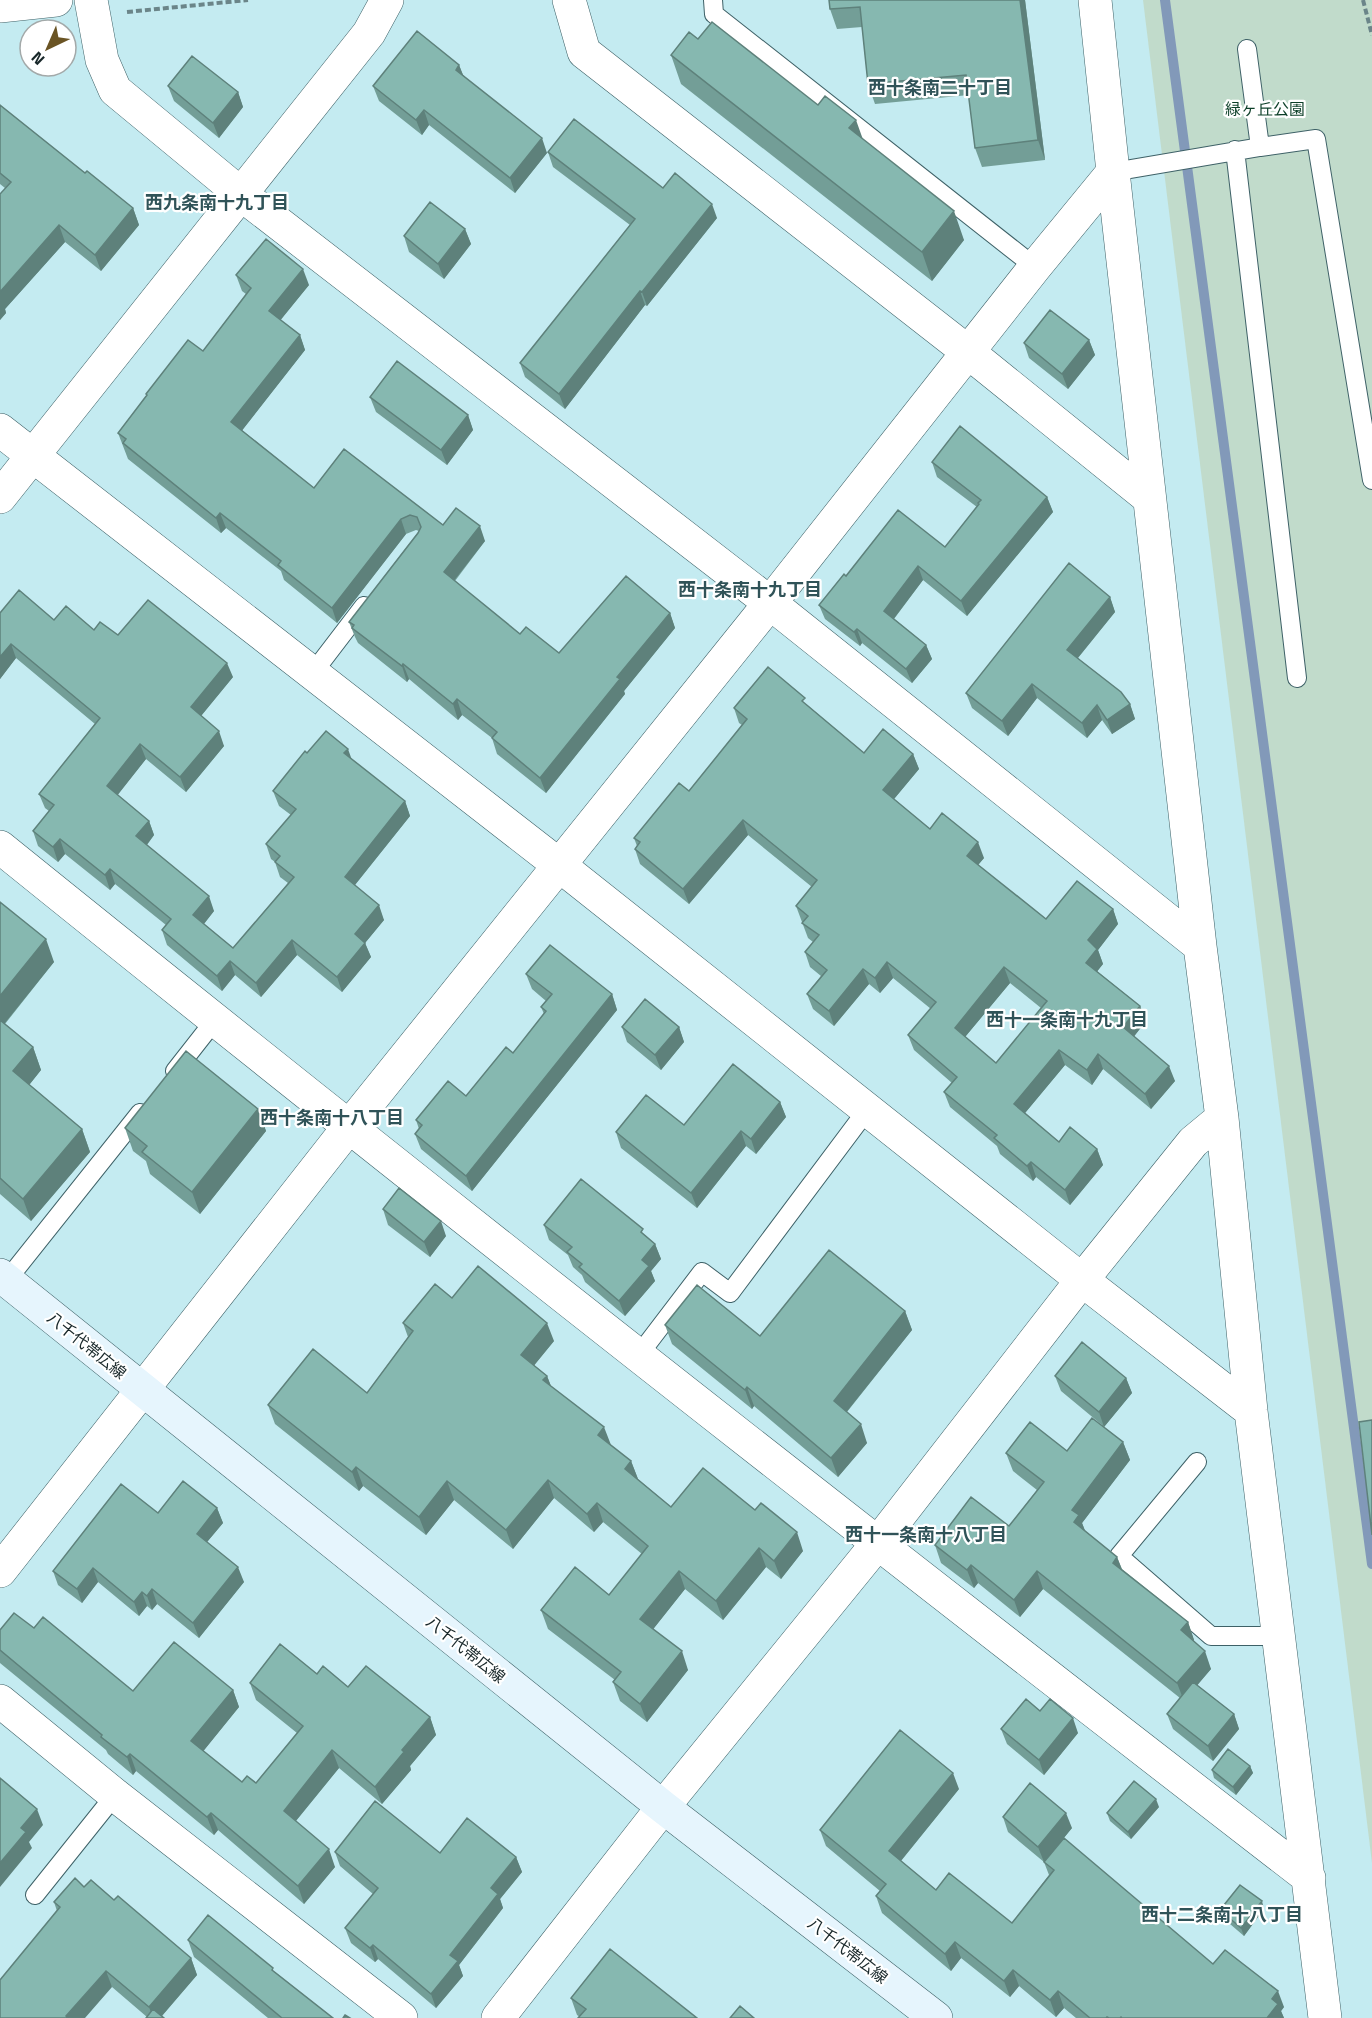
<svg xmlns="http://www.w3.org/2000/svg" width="1372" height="2018" font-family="'Titillium Web','Noto Sans JP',sans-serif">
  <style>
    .green { fill: #c1dbcb }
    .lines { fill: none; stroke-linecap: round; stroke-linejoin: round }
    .stream { stroke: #8299b9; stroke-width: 10 }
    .service-casing { stroke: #3e6167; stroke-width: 20 }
    .minor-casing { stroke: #3e6167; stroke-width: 34 }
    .secondary-casing { stroke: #3e6167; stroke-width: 34 }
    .path { stroke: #6b8589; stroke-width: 4; stroke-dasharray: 6 3; stroke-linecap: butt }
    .service { stroke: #fff; stroke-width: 18 }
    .minor { stroke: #fff; stroke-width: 33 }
    .secondary { stroke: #e6f5fd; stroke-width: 33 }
    .wall { fill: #739e97; fill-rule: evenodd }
    .shaded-wall { fill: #5e817b }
    .building { fill: #86b8b0; stroke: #5e817b; stroke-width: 1.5; fill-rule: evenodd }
    .labels { text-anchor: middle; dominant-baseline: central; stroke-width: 4.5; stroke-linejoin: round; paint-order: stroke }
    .park-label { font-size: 16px; fill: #0c3f28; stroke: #fff }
    .street-label { font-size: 16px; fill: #182729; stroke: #fff }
    .neighbourhood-label { font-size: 18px; font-weight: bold; fill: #305358; stroke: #fff }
  </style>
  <rect width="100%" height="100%" fill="#c4ebf1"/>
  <path class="green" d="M1143,0H1372V1863Z"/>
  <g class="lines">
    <path class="stream" d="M1165,0L1372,1564"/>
    <g class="service-casing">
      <path id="service" d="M713,0L714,14L1035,267
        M1260,147L1316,139L1372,480
        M1235,150L1297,678
        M1113,172L1260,147L1247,49
        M312,674L364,606
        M175,1071L215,1020
        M7,1280L140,1113
        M638,1356L702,1272L730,1293L867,1110
        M1197,1462L1119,1556L1211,1636H1279
        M35,1895L115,1795"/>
    </g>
    <g class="minor-casing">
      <path id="minor" d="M91,0L102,60L115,90L242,195L770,603L1200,946
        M569,0L584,52L968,352L1149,498
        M1095,0L1113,172L1200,946L1222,1118L1251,1411L1325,2018
        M0,6L56,0
        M0,430L559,865L1082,1280L1251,1411
        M0,497L369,33L387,0
        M0,847C432,1196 869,1538 1309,1878
        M0,1571L348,1128L770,603L1035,267L1113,172
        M0,1701L115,1795L401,2018
        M498,2018L663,1807L877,1544L1082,1280L1193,1142L1222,1118"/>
    </g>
    <g class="secondary-casing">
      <path id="secondary" d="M0,1275L663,1807L936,2018"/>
    </g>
    <path class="path" d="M1363,0L1372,35
      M127,12L248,0"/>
    <use href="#service" class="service"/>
    <use href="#minor" class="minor"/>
    <use href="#secondary" class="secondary"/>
  </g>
  <path class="wall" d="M829,0H1025L1045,160L982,167L975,148L969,95L875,104L868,84L862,27L837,29L830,9Z
    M698,39L818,105L964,240L932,281L681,84L671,55Z
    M459,65L463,75L547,153L515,193L429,125L422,135L379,101L373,86Z
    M168,86L238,92L243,107L219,138L174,101Z
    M0,105L85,173L133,208L139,225L101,271L65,242L5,309L6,313L0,320L5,188L0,184Z
    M548,152L663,188L717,218L647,306L645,305L565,409L525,377L520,363L630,225L553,167Z
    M465,229L471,244L444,279L409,252L404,236Z
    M236,275L309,285L280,320L300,335L305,350L242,430L314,488L344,449L443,525L485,541L455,581L520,634L559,653L670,613L675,628L624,691L625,694L546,793L497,754L492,738L462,715L458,720L409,679L407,682L358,643L355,637L349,622L419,531L416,530L406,534L337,623L284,580L281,571L226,528L221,533L128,459L118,433L146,396V394L203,351L246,294L242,291Z
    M1089,340L1095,355L1068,389L1029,358L1024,343Z
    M370,397L468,415L473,430L447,465L376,412Z
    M932,462L1047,497L1053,512L967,616L923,580L894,619L926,645L932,659L912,683L862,643L860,646L825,619L819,605L846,576L945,547L977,507L937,477Z
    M1110,597L1115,612L1078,658L1130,704L1135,719L1112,734L1102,720L1087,738L1037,698L1008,736L972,708L966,693Z
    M0,613L54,620L118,635L233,677L201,716L224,746L186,792L146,759L117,795L149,821L154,835L147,845L214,911L204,924L233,948L288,883L280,877L275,862L271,859L266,844L291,815L279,806L273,791L307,753L351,759L405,801L410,816L355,885L384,920L365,943L371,957L342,992L297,955L261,997L235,975L222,991L167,945L162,930L166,925L115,884L110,890L65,854L58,862L38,846L33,831L49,811L45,808L39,794L95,724L16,658L0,679Z
    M807,705L864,753L913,754L919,769L894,799L930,829L984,858L978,865L1046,919L1113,909L1118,924L1098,950L1103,964L1097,971L1140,1006L1146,1021L1134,1036L1175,1081L1151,1109L1103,1069L1092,1085L1065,1065L1025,1113L1059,1142L1097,1149L1103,1165L1070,1205L1036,1177L1033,1181L1000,1154L997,1146L950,1107L944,1092L952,1083L914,1050L908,1035L931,1009L893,978L880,993L869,984L834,1026L813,1009L807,994L821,976L810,967L805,952L813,942L808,938L796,906L812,887L748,835L689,904L640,864L635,849L637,846L634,838L689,791L742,725L739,723L734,708ZM1010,983L1041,1008L996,1063L965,1037Z
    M0,902L54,962L5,1024L33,1047L41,1070L29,1085L82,1129L90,1152L31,1221L0,1194Z
    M526,974L612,994L617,1010L472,1191L421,1149L415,1134L419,1129L416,1120L466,1096L513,1053L544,1014L541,1007L546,1001L532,989Z
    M622,1027H679L684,1042L661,1070L627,1042Z
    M780,1102L786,1117L756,1154L746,1146L697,1208L621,1148L616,1132L684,1125Z
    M258,1109L266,1131L200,1214L150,1174L146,1161L133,1151L125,1128Z
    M383,1209L446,1236L430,1257L388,1225Z
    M544,1225L645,1235L655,1244L661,1259L651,1271L655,1281L625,1316L585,1282L582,1275L573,1267L568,1255L549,1240Z
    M452,1298L554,1341L534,1365L547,1376L551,1386L611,1445L631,1461L638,1479L671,1507L803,1551L781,1579L766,1567L723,1620L685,1589L653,1629L688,1670L647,1722L620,1701L613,1682L615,1680L548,1629L541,1610L609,1595L642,1554L603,1522L594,1532L554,1498L513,1549L454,1500L426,1535L363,1486L359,1491L275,1424L268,1405L367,1393L408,1337L403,1323Z
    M905,1311L912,1330L847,1412L867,1443L838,1477L754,1406L752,1409L672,1344L665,1325L760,1336Z
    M1055,1376L1126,1378L1132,1393L1104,1427L1123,1442L1130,1460L1082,1523L1085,1531L1117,1557L1122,1569L1188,1622L1194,1640V1641L1211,1669L1197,1685L1234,1714L1239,1729L1213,1761L1173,1729L1167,1714L1180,1698L1043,1589L1020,1617L978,1583L974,1588L941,1563L935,1545L1009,1526L1037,1490L1013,1471L1006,1453L1067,1451L1102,1425L1061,1391Z
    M217,1508L223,1523L207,1542L244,1582L199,1638L157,1604L152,1610L147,1606L139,1616L98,1582L82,1603L58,1585L53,1571L158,1513Z
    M34,1628L133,1691L233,1690L239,1707L203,1751L242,1782L256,1783L297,1733L256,1700L250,1683L317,1674L348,1687L430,1717L436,1735L410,1766L411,1770L382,1804L339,1768L296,1821L335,1867L304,1904L218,1830L214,1835L136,1771L133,1775L108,1754L106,1750L0,1663V1630Z
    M1040,1711L1078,1733L1044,1775L1007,1744L1001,1729Z
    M1250,1766L1253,1773L1236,1795L1214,1778L1212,1770Z
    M959,1789L901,1861L936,1890L1012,1923L1049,1875L1044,1862L1284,2007L1281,2011L1284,2018H1076L1064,2008L1056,2017L1019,1986L1010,1997L961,1958L951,1971L882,1913L876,1896L880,1891L826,1846L820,1830Z
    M1159,1807L1131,1839L1110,1821L1107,1813Z
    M1003,1817L1072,1828L1044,1862L1008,1832Z
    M335,1852L440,1853L516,1857L522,1872L500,1899L503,1908L459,1965L463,1976L436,2008L378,1959L375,1962L351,1943L345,1928L373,1894L340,1866Z
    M84,1887L114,1900L191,1958L197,1975L162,2016L147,2017L112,1987L57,1911L54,1902Z
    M1264,1909L1244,1936L1223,1918L1220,1910Z
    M188,1940L275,1972L333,2018H268L194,1957Z
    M571,1998L697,2018L580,2017L577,2015Z"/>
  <path class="shaded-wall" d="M1020,0H1025L1045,160L1038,140Z
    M459,65L465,80L456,70Z
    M238,92L243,107L219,138L213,123Z
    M424,110L429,125L422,135L416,120Z
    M856,120L866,148L849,128Z
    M542,138L547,153L515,193L510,178Z
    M712,204L717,218L647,306L642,292Z
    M133,208L139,225L101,271L95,255Z
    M954,211L964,240L932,281L922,252Z
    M59,225L65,242L5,309L6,313L0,320V292Z
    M465,229L471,244L444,279L438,264Z
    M303,269L309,285L275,327L269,311Z
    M640,291L645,305L565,409L559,394Z
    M300,335L305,350L237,437L231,422Z
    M1089,340L1095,355L1068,389L1062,374Z
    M468,415L473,430L447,465L441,450Z
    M1047,497L1053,512L967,616L961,601Z
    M220,513L226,528L221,533L216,518Z
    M401,519L406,534L337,623L332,608Z
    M480,526L485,541L449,587L444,572Z
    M918,566L923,580L889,625L884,611Z
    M1110,597L1115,612L1072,665L1067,650Z
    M670,613L675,628L624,691L625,694L546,793L540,778L617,677Z
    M857,629L862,643L860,646L854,632Z
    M11,644L16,658L0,679V657Z
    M926,645L932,659L912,683L906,669Z
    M227,663L233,677L196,722L191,707Z
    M403,664L409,679L407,682L402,666Z
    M1032,684L1037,698L1008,736L1002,721Z
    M457,699L462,715L458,720L453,704Z
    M1130,704L1135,719L1112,734L1107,720Z
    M1097,705L1102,720L1087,738L1082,723Z
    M219,731L224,746L186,792L180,777Z
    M140,744L146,759L113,801L107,786Z
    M348,749L353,763L344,753Z
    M913,754L919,769L889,805L883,790Z
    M405,801L410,816L350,891L345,877Z
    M743,820L748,835L689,904L683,889Z
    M149,821L154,835L142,851L136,836Z
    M60,839L65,854L58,862L53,847Z
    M978,842L984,858L973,871L967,856Z
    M110,869L115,884L110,890L105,875Z
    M209,896L214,911L199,930L193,915Z
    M379,905L384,920L365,943L371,957L342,992L337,977L355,934Z
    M1113,909L1118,924L1098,950L1103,964L1092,978L1086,963L1088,940Z
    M46,939L54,962L0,1029V996Z
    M292,940L297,955L261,997L256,983Z
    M230,961L235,975L222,991L217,976Z
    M887,962L893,978L880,993L875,978Z
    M1004,967L1010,983L960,1043L955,1028Z
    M863,969L869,984L834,1026L829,1011Z
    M612,994L617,1010L472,1191L466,1176Z
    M1140,1006L1146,1021L1129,1043L1123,1027Z
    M679,1027L684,1042L661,1070L655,1055Z
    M33,1047L41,1070L22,1094L13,1071Z
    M1059,1050L1065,1065L1020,1119L1014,1104Z
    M1098,1054L1103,1069L1092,1085L1087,1070Z
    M1169,1066L1175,1081L1151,1109L1145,1094Z
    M780,1102L786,1117L756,1154L751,1139Z
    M258,1109L266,1131L200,1214L192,1192Z
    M82,1129L90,1152L31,1221L23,1199Z
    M741,1131L746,1146L697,1208L691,1193Z
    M1097,1149L1103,1165L1070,1205L1065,1190Z
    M1031,1162L1036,1177L1033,1181L1027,1166Z
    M441,1221L446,1236L430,1257L424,1242Z
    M655,1244L661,1259L651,1271L655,1281L625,1316L619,1301L642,1260Z
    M905,1311L912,1330L840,1420L834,1401Z
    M547,1323L554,1341L528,1373L521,1355Z
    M547,1376L554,1394L543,1380Z
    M1126,1378L1132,1393L1104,1427L1099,1412Z
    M747,1387L754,1406L752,1409L745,1390Z
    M861,1424L867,1443L838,1477L831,1458Z
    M604,1427L611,1445L598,1435Z
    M1123,1442L1130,1460L1082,1523L1086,1533L1074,1522L1072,1510Z
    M631,1461L638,1479L625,1469Z
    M356,1467L363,1486L359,1491L352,1472Z
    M548,1480L554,1498L513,1549L506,1530Z
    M447,1481L454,1500L426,1535L419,1517Z
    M597,1503L603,1522L594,1532L587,1514Z
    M217,1508L223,1523L202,1548L197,1534Z
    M797,1532L803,1551L781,1579L774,1561Z
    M759,1548L766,1567L723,1620L716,1601Z
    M1117,1557L1124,1575L1113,1563Z
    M971,1565L978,1583L974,1588L967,1570Z
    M238,1567L244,1582L199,1638L193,1623Z
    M93,1568L98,1582L82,1603L77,1589Z
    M679,1571L685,1589L647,1637L640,1619Z
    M1037,1571L1043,1589L1020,1617L1014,1600Z
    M152,1589L157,1604L152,1610L147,1596Z
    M142,1592L147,1606L139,1616L134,1602Z
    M1188,1622L1194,1640L1188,1648L1181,1630Z
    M682,1651L688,1670L647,1722L640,1704Z
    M1205,1651L1211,1669L1184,1701L1177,1683Z
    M233,1690L239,1707L197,1759L191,1741Z
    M1234,1714L1239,1729L1213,1761L1208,1746Z
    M430,1717L436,1735L410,1766L411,1770L382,1804L375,1787L402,1750Z
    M1073,1718L1078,1733L1044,1775L1039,1760Z
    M332,1750L339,1768L290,1828L284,1811Z
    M130,1754L136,1771L133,1775L127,1757Z
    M1250,1766L1253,1773L1236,1795L1233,1787Z
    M953,1773L959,1789L895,1868L889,1851Z
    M1156,1799L1159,1807L1131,1839L1128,1832Z
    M37,1809L43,1825L29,1842L32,1848L0,1887V1863L21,1828Z
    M211,1813L218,1830L214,1835L207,1817Z
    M1066,1813L1072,1828L1044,1862L1038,1847Z
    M329,1849L335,1867L304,1904L298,1886Z
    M516,1857L522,1872L500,1899L503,1908L459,1965L463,1976L436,2008L431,1994L450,1955L491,1888Z
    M1262,1901L1264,1909L1244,1936L1241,1928Z
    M955,1942L961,1958L951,1971L945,1954Z
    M373,1945L378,1959L375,1962L370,1948Z
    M191,1958L197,1975L160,2018H153L149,2007Z
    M1013,1970L1019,1986L1010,1997L1004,1981Z
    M106,1971L112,1987L85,2018H66V2016Z
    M1058,1991L1064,2008L1056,2017L1050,2000Z
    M1278,1991L1284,2007L1281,2011L1284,2018H1267L1272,1999Z"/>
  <path class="building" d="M829,0H1020L1038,140L975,148L966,75L868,84L860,7L830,9Z
    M712,22L818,105L825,96L856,120L849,128L954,211L922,252L671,55L689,32L698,39Z
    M417,31L459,65L456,70L542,138L510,178L424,110L416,120L373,86Z
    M192,56L238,92L213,123L168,86Z
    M0,105L85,173L87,171L133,208L95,255L59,225L0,292V194L11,182L0,173Z
    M574,119L663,188L675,173L712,204L642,292L640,291L559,394L520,363L635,219L548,152Z
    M430,202L465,229L438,264L404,236Z
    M266,239L303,269L269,311L300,335L231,422L314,488L344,449L443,525L456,508L480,526L444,572L520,634L526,627L559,653L626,576L670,613L617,677L620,679L540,778L492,738L497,732L457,699L453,704L403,664L402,666L352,628L354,625L349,622L418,533L421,527L417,517L410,515L401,519L332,608L278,565L281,561L220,513L216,518L123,443L126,439L118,433L147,395L146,394L188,340L203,351L251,288L236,275Z
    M1050,310L1089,340L1062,374L1024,343Z
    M397,361L468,415L441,450L370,397Z
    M960,426L1047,497L961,601L918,566L884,611L926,645L906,669L857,629L854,632L819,605L844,574L846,576L898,510L945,547L979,504L978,503L981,500L932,462Z
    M1069,563L1110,597L1067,650L1121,692L1130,704L1107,720L1097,705L1082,723L1032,684L1002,721L966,693Z
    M19,590L54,620L66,606L94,630L100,622L118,635L148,600L227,663L191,707L219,731L180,777L140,744L107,786L149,821L136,836L209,896L193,915L233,948L294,877L275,862L280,856L266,844L296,809L273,791L305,751L307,753L326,731L348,749L344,753L405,801L345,877L379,905L355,934L365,943L337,977L292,940L256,983L230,961L217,976L162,930L171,919L110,869L105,875L60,839L53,847L33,831L54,805L39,794L100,718L11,644L0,657V613Z
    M768,667L805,698L802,701L864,753L883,729L913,754L883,790L930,829L942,813L978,842L967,856L1046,919L1077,881L1113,909L1088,940L1097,949L1086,963L1140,1006L1123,1027L1169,1066L1145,1094L1098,1054L1087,1070L1059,1050L1014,1104L1059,1142L1070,1127L1097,1149L1065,1190L1031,1162L1027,1166L994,1138L997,1135L944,1092L957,1077L908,1035L936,1002L887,962L875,978L863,969L829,1011L807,994L827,970L805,952L819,935L802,923L808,916L796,906L817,880L743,820L683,889L635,849L640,842L634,838L679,783L689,791L747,719L734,708ZM1004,967L1047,1001L996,1063L955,1028Z
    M0,902L46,939L0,996Z
    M550,945L612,994L466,1176L415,1134L422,1125L416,1120L448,1081L466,1096L506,1047L513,1053L546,1011L541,1007L552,994L526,974Z
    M645,999L679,1027L655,1055L622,1027Z
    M0,1020L33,1047L13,1071L82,1129L23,1199L0,1178Z
    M186,1051L258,1109L192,1192L142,1152L147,1146L125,1128Z
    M733,1064L780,1102L751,1139L741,1131L691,1193L616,1132L646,1095L684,1125Z
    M581,1179L643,1229L641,1232L655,1244L642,1260L649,1266L619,1301L579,1267L582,1264L567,1252L572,1247L544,1225Z
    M399,1188L441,1221L424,1242L383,1209Z
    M829,1250L905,1311L834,1401L861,1424L831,1458L747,1387L745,1390L665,1325L697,1285L760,1336Z
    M478,1266L547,1323L521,1355L547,1376L543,1380L604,1427L598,1435L631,1461L625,1469L671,1507L703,1468L755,1510L761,1503L797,1532L774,1561L759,1548L716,1601L679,1571L640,1619L682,1651L640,1704L613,1682L621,1672L541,1610L575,1567L609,1595L648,1546L597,1503L587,1514L548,1480L506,1530L447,1481L419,1517L356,1467L352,1472L268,1405L313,1349L367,1393L413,1331L403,1323L435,1284L452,1298Z
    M1082,1342L1126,1378L1099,1412L1055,1376Z
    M1092,1418L1123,1442L1072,1510L1079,1515L1074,1522L1117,1557L1113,1563L1188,1622L1181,1630L1205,1651L1177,1683L1037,1571L1014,1600L971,1565L967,1570L935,1545L971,1497L1009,1526L1044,1482L1006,1453L1030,1422L1067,1451Z
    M1372,1420V1535L1359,1422Z
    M183,1481L217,1508L197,1534L238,1567L193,1623L152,1589L147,1596L142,1592L134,1602L93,1568L77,1589L53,1571L121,1484L158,1513Z
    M14,1613L34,1628L43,1617L133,1691L174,1642L233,1690L191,1741L242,1782L247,1776L256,1783L303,1726L250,1683L280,1644L317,1674L323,1666L348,1687L366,1666L430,1717L402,1750L404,1752L375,1787L332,1750L284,1811L329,1849L298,1886L211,1813L207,1817L130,1754L127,1757L101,1737L102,1735L0,1650V1630Z
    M1193,1682L1234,1714L1208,1746L1167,1714Z
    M1026,1699L1040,1711L1050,1699L1073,1718L1039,1760L1001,1729Z
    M900,1730L953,1773L889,1851L936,1890L949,1873L1012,1923L1054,1870L1044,1862L1064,1838L1213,1964L1225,1950L1278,1991L1272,1999L1278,2004L1267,2018H1122L1121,2017L1120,2018H1109L1107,2017L1106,2018H1090L1058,1991L1050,2000L1013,1970L1004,1981L955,1942L945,1954L876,1896L886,1884L820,1830Z
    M1228,1749L1250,1766L1233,1787L1212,1770Z
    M0,1778L37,1809L21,1828L26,1832L0,1863Z
    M1134,1781L1156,1799L1128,1832L1107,1813Z
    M1030,1783L1066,1813L1038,1847L1003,1817Z
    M375,1801L440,1853L467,1818L516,1857L491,1888L498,1894L450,1955L458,1961L431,1994L373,1945L370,1948L345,1928L378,1888L335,1852Z
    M75,1878L84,1887L91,1880L114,1900L118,1896L191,1958L149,2007L106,1971L66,2016L68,2018H0V1980L60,1907L54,1902Z
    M1240,1885L1262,1901L1241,1928L1220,1910Z
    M208,1915L273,1968L272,1970L333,2018H282L188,1940Z
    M610,1949L697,2018H578L586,2009L571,1998Z
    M740,2006L754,2018H730Z
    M153,2009L164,2018H146Z
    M345,2015L350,2018H343Z"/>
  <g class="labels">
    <g class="park-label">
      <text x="1265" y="109">緑ヶ丘公園</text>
    </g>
    <g class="street-label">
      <text transform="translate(87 1345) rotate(39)">八千代帯広線</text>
      <text transform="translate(466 1649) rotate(39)">八千代帯広線</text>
      <text transform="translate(848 1950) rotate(38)">八千代帯広線</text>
    </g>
    <g class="neighbourhood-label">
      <text x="940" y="87">西十条南二十丁目</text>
      <text x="217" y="202">西九条南十九丁目</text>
      <text x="750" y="589">西十条南十九丁目</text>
      <text x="1067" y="1019">西十一条南十九丁目</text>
      <text x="332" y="1117">西十条南十八丁目</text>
      <text x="926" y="1534">西十一条南十八丁目</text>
      <text x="1222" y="1914">西十二条南十八丁目</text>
    </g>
  </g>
  <g transform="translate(48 48) rotate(224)"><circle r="28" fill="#ffffff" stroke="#a3a9a9" stroke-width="1.5"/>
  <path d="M0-4.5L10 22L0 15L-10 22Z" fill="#6a5424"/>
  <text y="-9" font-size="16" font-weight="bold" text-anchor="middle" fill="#182729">N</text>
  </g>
</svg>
